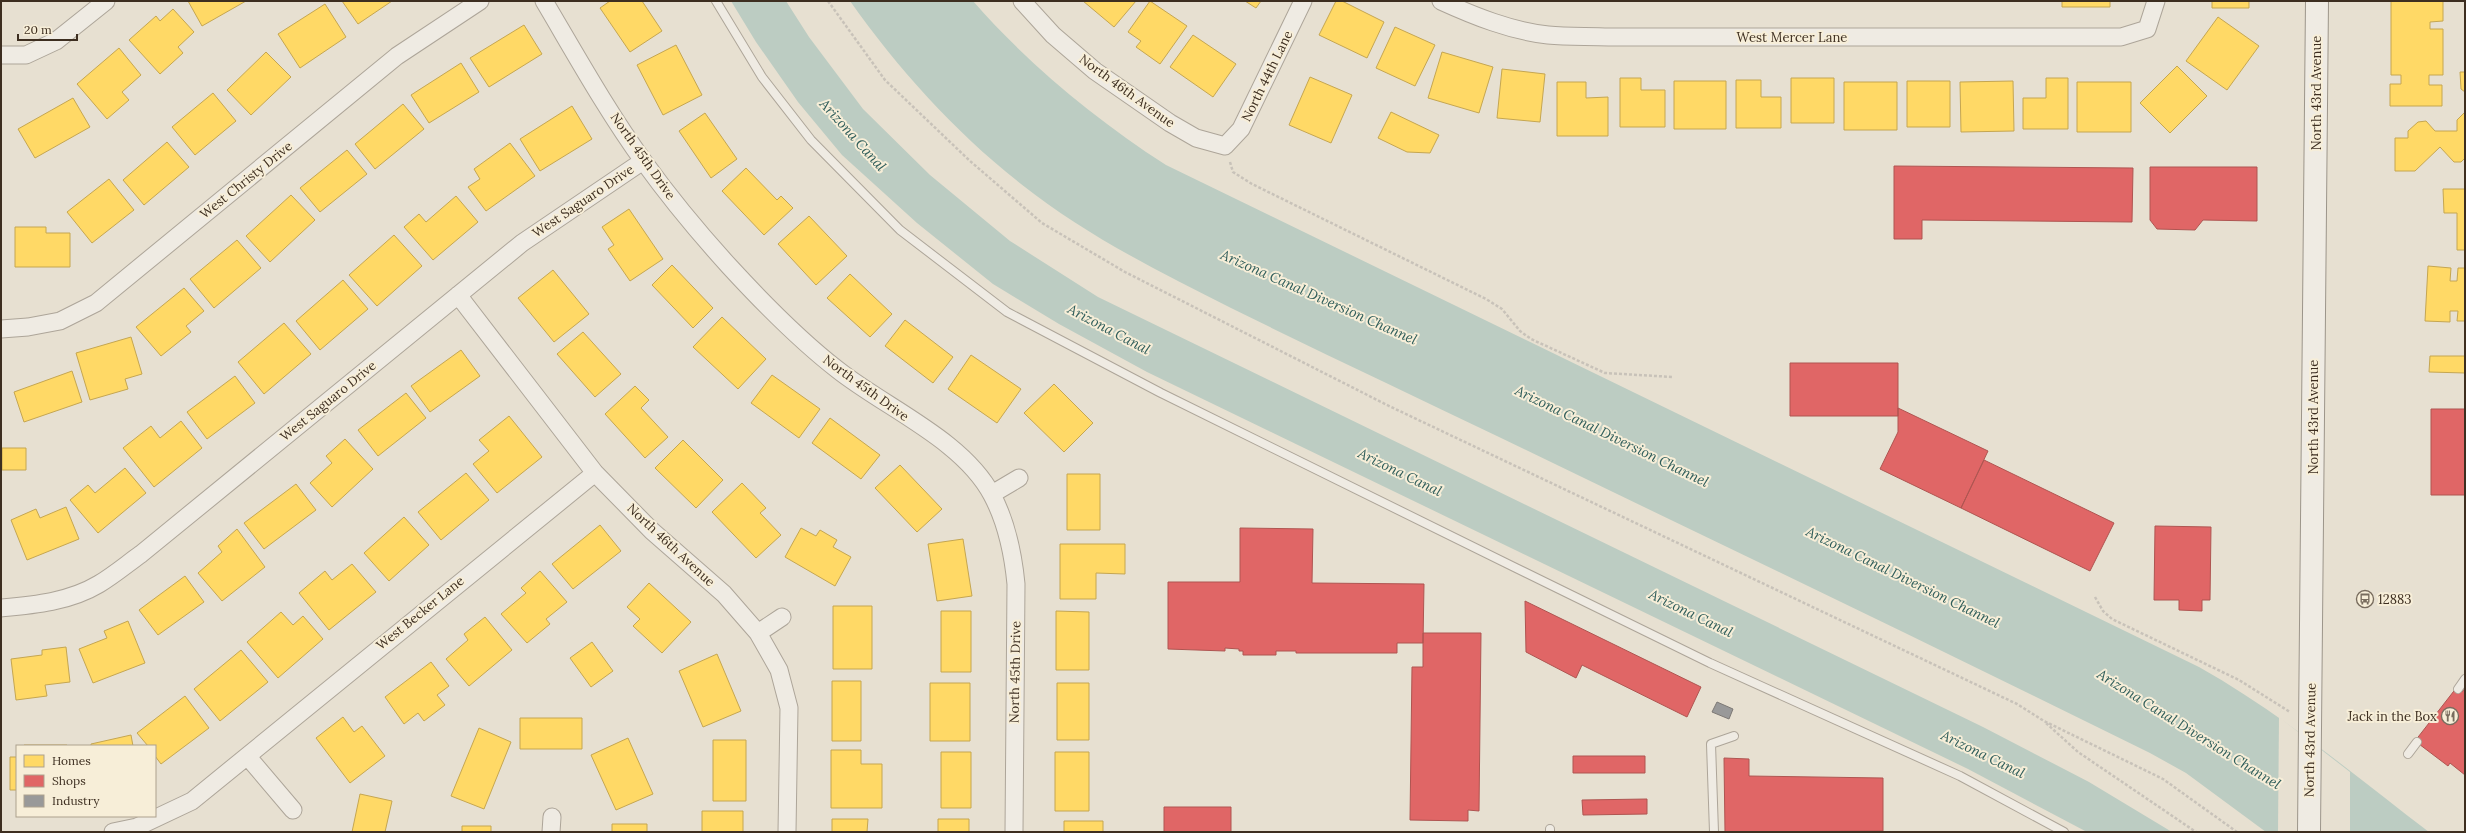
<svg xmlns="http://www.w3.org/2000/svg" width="2466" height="833" font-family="Lora,serif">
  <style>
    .water { fill: #bcccc2 }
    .pier { fill: #e7e0d1 }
    .homes { fill: #ffd966; stroke: #c5a651 }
    .shops { fill: #e06666; stroke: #af5551 }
    .industry { fill: #999; stroke: #7d7975 }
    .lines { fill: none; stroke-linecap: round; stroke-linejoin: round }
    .service-casing { stroke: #ada599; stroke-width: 10 }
    .minor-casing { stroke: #ada599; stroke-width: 19 }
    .secondary-casing { stroke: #9c958a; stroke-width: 24 }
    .path { stroke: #c8c2b9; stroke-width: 2.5; stroke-dasharray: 3 2; stroke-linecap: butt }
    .service { stroke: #efebe3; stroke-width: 8 }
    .minor { stroke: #efebe3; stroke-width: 17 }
    .secondary { stroke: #efebe3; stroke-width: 22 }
    .labels { text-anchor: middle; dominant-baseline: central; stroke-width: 4; stroke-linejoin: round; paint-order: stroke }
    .street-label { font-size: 13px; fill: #3d2e20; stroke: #f7eed8 }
    .poi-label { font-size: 13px; fill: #3d2e20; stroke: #f7eed8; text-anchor: start }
    .water-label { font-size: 14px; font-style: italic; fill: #2f5d5a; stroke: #f7eed8 }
  </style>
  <rect width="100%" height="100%" fill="#e7e0d1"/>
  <path class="water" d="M731,1H786L809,37L863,109L930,175L1010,241L1098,297L1983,727L2089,782L2172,832H2087L1968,769L1147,372L1059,324L993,284L917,223L842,155L798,102L756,42Z
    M850,1H973C1029,65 1095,119 1166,165L2199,667C2281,713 2354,775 2429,832H2266L2186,773L2150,753C1934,646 1716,542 1499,437C1410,394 1320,352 1231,308C1158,271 1085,235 1021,184C955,132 899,70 850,1Z"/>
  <path class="pier" d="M2279,717L2350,772V832H2278Z"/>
  <path class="homes" d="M188,1H246L202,26Z
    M342,1H392L358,24Z
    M610,1H642L662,31L630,52L600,8Z
    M1083,1H1136L1114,27Z
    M1150,1L1187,26L1160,64L1136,47L1141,41L1128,32Z
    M1245,1H1261L1256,8Z
    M1336,1H1342L1384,22L1367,58L1319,35Z
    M2062,1H2110V7H2062Z
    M2212,1H2249V8H2212Z
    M2391,1H2443V21L2430,22V29H2443V75H2429V85H2442V106H2390V84H2401V75H2391Z
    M325,4L346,37L300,68L278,34Z
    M173,9L194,32L178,47L183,53L160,74L129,40L156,16L160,21Z
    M2218,17L2259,46L2227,90L2186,61Z
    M524,25L542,54L489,87L470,58Z
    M1395,27L1435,45L1415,86L1376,68Z
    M1193,35L1236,64L1213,97L1170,67Z
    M676,45L702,95L663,115L637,65Z
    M119,48L141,75L122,92L129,100L107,119L77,84Z
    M266,52L291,77L251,115L227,90Z
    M1442,52L1493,67L1479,113L1428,98Z
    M461,63L479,92L429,123L411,95Z
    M2177,66L2207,96L2170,133L2140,103Z
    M1502,69L1545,74L1540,122L1497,118Z
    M2460,72H2465V92L2461,89Z
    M1310,77L1352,95L1331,143L1289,125Z
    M1620,78H1641V90H1665V127H1620Z
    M1791,78H1834V123H1791Z
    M2046,78H2068V129H2023V98H2046Z
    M1736,80H1761V97H1781V128H1736Z
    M1674,81H1726V129H1674Z
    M1907,81H1950V127H1907Z
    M2013,81L2014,131L1961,132L1960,82Z
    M1557,82H1586V98L1608,97V136H1557Z
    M1844,82H1897V130H1844Z
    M2077,82H2131V132H2077Z
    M213,93L236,121L195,155L172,127Z
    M73,98L90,127L35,158L18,129Z
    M403,104L424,129L375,169L355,144Z
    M572,106L592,139L540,171L520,139Z
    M1391,112L1439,135L1430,153L1407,152L1378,138Z
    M2465,112V158L2461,162H2454L2440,147L2415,171H2395V138H2408V131L2418,122L2426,121L2435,131H2457V120Z
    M705,113L737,159L711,178L679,131Z
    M167,142L189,167L144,205L123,180Z
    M510,143L535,176L486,211L468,187L480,179L474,169Z
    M347,150L367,174L320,212L300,188Z
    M746,168L777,200L781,196L793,208L764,235L722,191Z
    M109,179L134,210L92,243L67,212Z
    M2443,189H2465V250H2457V213H2444Z
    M291,195L315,220L270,262L246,236Z
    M456,196L478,222L433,260L404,227L419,214L426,222Z
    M629,209L663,259L630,281L608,249L614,245L602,227Z
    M809,216L847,256L816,285L778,244Z
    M15,227H46V233H70V267H15Z
    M394,235L422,266L377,306L349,275Z
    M237,240L261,268L214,308L190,279Z
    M672,265L713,308L693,328L652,285Z
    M2428,266L2451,268L2450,281H2457L2458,268H2465V321H2457L2458,311H2450V322L2425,321Z
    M553,270L589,314L554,342L518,298Z
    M850,274L892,314L870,337L827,298Z
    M343,280L368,309L320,350L296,321Z
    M184,288L204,311L186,326L191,332L161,356L136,327Z
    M722,317L766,359L738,389L693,347Z
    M905,320L953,357L933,383L885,346Z
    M284,323L311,354L264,394L238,362Z
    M583,332L621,374L595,397L557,354Z
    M131,337L142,374L125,379L128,389L90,400L76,353Z
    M461,350L480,376L430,412L411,386Z
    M971,355L1021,389L997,423L948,389Z
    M2430,356H2465V373L2429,372Z
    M72,371L82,402L24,422L14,392Z
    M772,375L820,409L799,438L751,403Z
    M235,376L255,403L207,439L187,412Z
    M1054,384L1093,423L1064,452L1024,413Z
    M635,386L649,400L641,408L668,437L645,458L605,414Z
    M406,393L426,418L378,456L358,430Z
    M509,416L542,457L497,493L473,464L489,451L479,440Z
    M830,418L880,455L861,479L812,443Z
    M181,421L202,448L154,487L123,448L151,426L160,438Z
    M345,439L373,469L332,507L310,483L332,463L326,456Z
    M683,440L723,480L696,508L655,468Z
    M2,448H26V470H2Z
    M900,465L942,509L917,532L875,488Z
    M125,468L146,493L98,533L70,500L88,485L95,493Z
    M466,473L489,500L441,540L418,512Z
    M1067,474H1100V530H1067Z
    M742,483L766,508L760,513L781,535L756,558L712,512Z
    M296,484L316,510L264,549L244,523Z
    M66,507L79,539L27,560L11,520L36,509L40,518Z
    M404,517L429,545L389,581L364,553Z
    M600,525L621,551L573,589L552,564Z
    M801,528L816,536L820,530L837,540L833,547L851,557L835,586L785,557Z
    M237,529L265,567L222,601L198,573L222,552L218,546Z
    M963,539L972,596L937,601L928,544Z
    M1060,544H1125V574L1096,573V599H1060Z
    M352,564L376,592L329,630L299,593L325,571L332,580Z
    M540,571L567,602L546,619L550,624L527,643L501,614L526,593L521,588Z
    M185,576L204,602L158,635L139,610Z
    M649,583L691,622L662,653L633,626L640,619L627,607Z
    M833,606H872V669H833Z
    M941,611H971V672H941Z
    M1056,611L1089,612V670H1056Z
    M281,612L293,625L303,616L323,639L278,678L247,642Z
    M485,617L512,650L469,686L446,659L468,640L464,634Z
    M128,621L145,663L93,683L79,649L107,638L104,631Z
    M592,642L613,671L591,687L570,658Z
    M66,647L70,682L45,685L47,696L16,700L11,659L42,655V650Z
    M241,650L268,682L220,721L194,689Z
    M717,654L741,711L703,727L679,671Z
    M431,662L449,686L437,695L445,705L424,721L418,713L404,724L385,697Z
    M832,681H861V741H832Z
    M930,683H970V741H930Z
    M1057,683H1089V740H1057Z
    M185,696L209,728L161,764L155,756V746H148L137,733Z
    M343,717L354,732L362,726L385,756L350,783L316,738Z
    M520,718H582V749H520Z
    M479,728L511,742L484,809L451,796Z
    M131,735L133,746H91V744Z
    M628,738L653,794L616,810L591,755Z
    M713,740H746V801H713Z
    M24,745H67V746H24Z
    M831,750H861V764H882V808H831Z
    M941,752H971V808H941Z
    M1055,752H1089V811H1055Z
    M10,757H17V790H10Z
    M360,794L392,801L385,832H352Z
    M702,811H743V832H702Z
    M832,819H868L867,832H832Z
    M938,819H969V832H938Z
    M1064,821H1103V832H1064Z
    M612,824H647V832H612Z
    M462,826H491V832H462Z"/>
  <path class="shops" d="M1894,166L2133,168L2132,222L1922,220V239H1894Z
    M2150,167H2257V221L2203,220L2195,230L2157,229L2150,220Z
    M1790,363H1898V416H1790Z
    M1898,408L1988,451L1961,508L1880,469L1898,432Z
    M2431,409H2465V495H2431Z
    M1984,460L2114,523L2090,571L1961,508Z
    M2155,526L2211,527L2210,600H2202V611L2179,610V600H2154Z
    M1240,528L1313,529L1312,583L1424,584L1423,643H1397V653H1296V651H1276V655H1243V651H1239V649L1225,648V651L1168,649V582H1240Z
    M2362,595H2368V606H2362Z
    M1525,601L1701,687L1687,717L1582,665L1576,678L1526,652Z
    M1423,633H1481L1479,811L1468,810V821L1410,820L1412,667H1423Z
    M2457,687L2462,692L2465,688V775L2450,763L2448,766L2415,741Z
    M1573,756H1645V773H1573Z
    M1724,758L1749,759V776L1883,778V831L1725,832Z
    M1647,799V814L1583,815L1582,800Z
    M1164,807H1231V832H1164Z"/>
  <path class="industry" d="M1717,702L1733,709L1729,719L1712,712Z"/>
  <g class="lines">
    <g class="service-casing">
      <path id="service" d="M716,1L762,77L811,140L900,230L1007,312L1161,393L1516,568L1710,663L1960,776L2064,832
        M2458,689L2465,679
        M2408,754L2417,742
        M1550,832V829
        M1714,832L1711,744L1734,736"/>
    </g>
    <g class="minor-casing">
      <path id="minor" d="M544,1C576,55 607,111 644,162C670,198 699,233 729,266C763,303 798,339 838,370C886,408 963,440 992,495C1007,523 1013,553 1016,584L1014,832
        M1022,1L1053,35L1095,71L1170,123L1196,138L1225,146L1241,129L1303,1
        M1441,1C1474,16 1511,31 1548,35C1568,37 1589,36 1609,37H2121L2147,29L2156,1
        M1,55H26L56,41L106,1
        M458,295L595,473L652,531L724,594L758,633L779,670L789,708L787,832
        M1,329L28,327L60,321L96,303L397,56L480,1
        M992,494L1019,478
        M1,608C34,605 69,602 99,584C114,575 127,564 141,554L522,243L643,161
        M758,633L782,617
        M248,757L293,810
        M113,832L137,827L192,801L595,473
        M551,832L552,817"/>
    </g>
    <g class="secondary-casing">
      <path id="secondary" d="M2309,832L2317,1"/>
    </g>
    <path class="path" d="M828,1L885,80L970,161L1042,223L1125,272L1389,406L2017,704L2044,721L2163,779L2237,832
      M1230,162L1233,172L1252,184L1486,299L1502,309L1520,331L1531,339L1605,373L1673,377
      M2095,597L2103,611L2112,619L2239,680L2290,712
      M2046,723L2078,752L2196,832"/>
    <use href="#service" class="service"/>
    <use href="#minor" class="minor"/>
    <use href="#secondary" class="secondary"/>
  </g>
  <defs>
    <g id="bus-ring" transform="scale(0.9)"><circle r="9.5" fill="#f7eed8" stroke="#786c5e" stroke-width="1.5"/><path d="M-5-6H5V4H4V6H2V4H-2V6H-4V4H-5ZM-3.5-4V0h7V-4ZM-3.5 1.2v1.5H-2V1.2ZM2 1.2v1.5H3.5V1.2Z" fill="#786c5e"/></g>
    <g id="restaurant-ring" transform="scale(0.9)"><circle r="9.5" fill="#f7eed8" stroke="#786c5e" stroke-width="1.5"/><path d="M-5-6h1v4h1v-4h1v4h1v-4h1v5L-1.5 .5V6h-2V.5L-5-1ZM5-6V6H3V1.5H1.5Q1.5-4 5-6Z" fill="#786c5e"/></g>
  </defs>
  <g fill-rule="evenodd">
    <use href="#bus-ring" x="2365" y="599"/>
    <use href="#restaurant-ring" x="2450" y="716"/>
  </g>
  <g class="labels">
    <g class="street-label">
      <text x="1792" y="37">West Mercer Lane</text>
      <text transform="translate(1267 76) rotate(-64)">North 44th Lane</text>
      <text transform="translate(1127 91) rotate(36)">North 46th Avenue</text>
      <text transform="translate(2316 93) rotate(-90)">North 43rd Avenue</text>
      <text transform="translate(643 156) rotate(55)">North 45th Drive</text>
      <text transform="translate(246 180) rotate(-39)">West Christy Drive</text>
      <text transform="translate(583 201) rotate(-34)">West Saguaro Drive</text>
      <text transform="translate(866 388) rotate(36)">North 45th Drive</text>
      <text transform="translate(328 401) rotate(-39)">West Saguaro Drive</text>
      <text transform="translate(2313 417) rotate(-90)">North 43rd Avenue</text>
      <text transform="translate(671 545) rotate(43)">North 46th Avenue</text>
      <text transform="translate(420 613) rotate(-39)">West Becker Lane</text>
      <text transform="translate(1015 672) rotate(-89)">North 45th Drive</text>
      <text transform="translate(2310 740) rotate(-89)">North 43rd Avenue</text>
    </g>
    <g class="poi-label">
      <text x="2378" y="599">12883</text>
      <text x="2437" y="716" text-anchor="end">Jack in the Box</text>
    </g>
    <g class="water-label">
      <text transform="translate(853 135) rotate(48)">Arizona Canal</text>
      <text transform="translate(1319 297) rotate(24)">Arizona Canal Diversion Channel</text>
      <text transform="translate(1109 329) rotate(28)">Arizona Canal</text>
      <text transform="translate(1612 436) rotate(26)">Arizona Canal Diversion Channel</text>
      <text transform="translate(1400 472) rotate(26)">Arizona Canal</text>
      <text transform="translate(1903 577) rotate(26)">Arizona Canal Diversion Channel</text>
      <text transform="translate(1691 613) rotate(26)">Arizona Canal</text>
      <text transform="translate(2189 729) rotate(32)">Arizona Canal Diversion Channel</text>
      <text transform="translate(1983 754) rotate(26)">Arizona Canal</text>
    </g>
  </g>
  <rect width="2466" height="833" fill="none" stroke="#3d2e20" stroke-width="4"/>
  <rect x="16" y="745" width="140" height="72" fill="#f7eed8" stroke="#ada18e"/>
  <rect x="24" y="755" width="20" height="12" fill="#ffd966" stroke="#ada18e"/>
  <text x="52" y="765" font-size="12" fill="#3d2e20">Homes</text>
  <rect x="24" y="775" width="20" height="12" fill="#e06666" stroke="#ada18e"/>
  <text x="52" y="785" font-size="12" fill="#3d2e20">Shops</text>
  <rect x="24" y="795" width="20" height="12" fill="#999999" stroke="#ada18e"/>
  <text x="52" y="805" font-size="12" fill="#3d2e20">Industry</text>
  <path d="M18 34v6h59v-6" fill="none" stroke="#3d2e20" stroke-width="2"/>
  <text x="24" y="34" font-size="12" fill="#3d2e20" stroke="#f7eed8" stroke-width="3" paint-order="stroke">20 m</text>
</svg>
